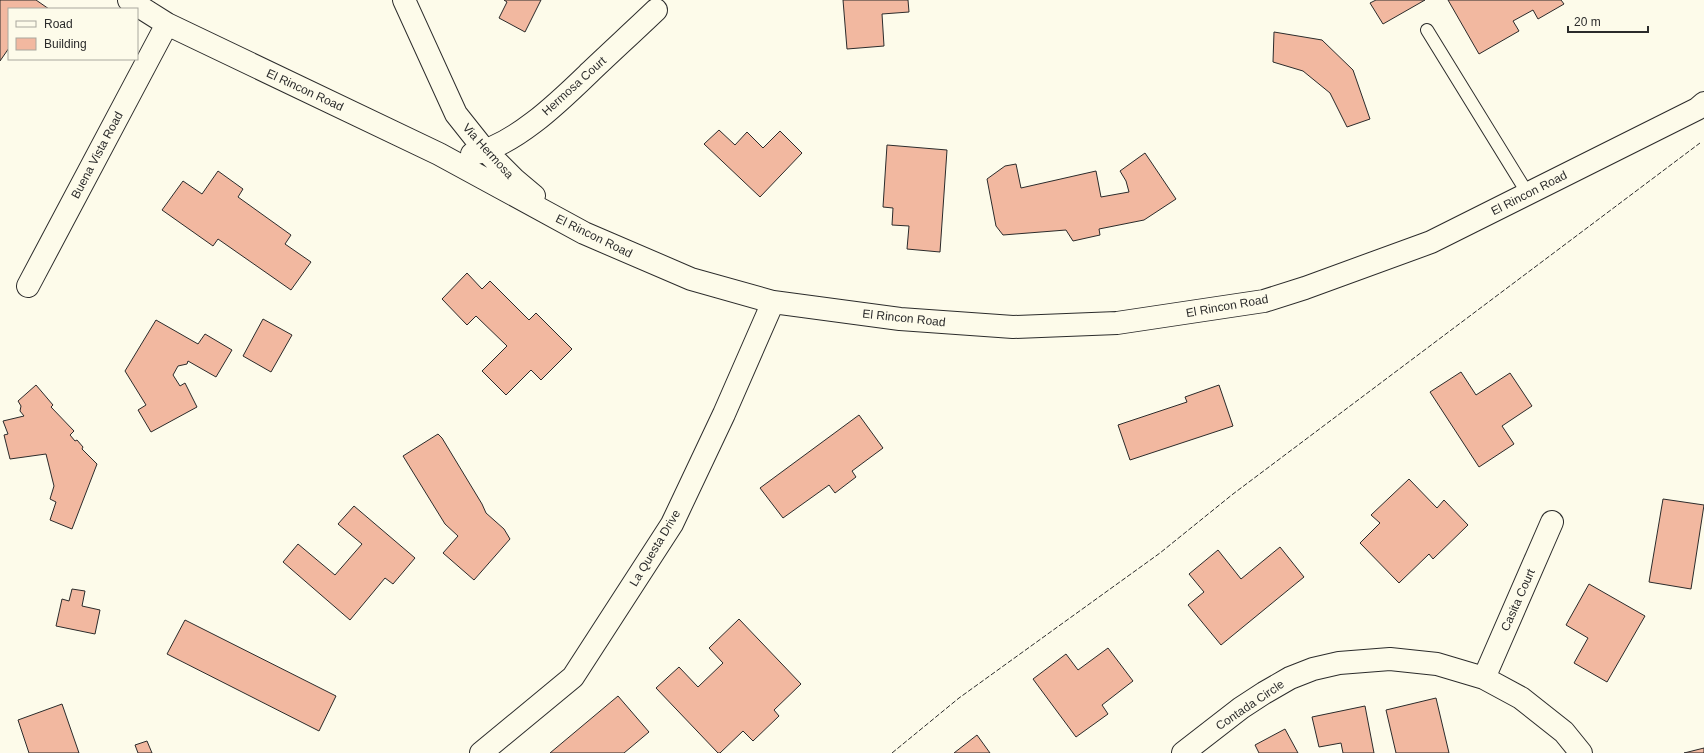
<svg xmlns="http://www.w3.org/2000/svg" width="1704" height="753" font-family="Helvetica,sans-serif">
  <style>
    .building { fill: #f2b8a0; stroke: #2b2b2b }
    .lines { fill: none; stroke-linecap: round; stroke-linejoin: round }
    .lane-casing { stroke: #2b2b2b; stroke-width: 14 }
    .street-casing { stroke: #2b2b2b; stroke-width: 24 }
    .lane { stroke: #fdfbea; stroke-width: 12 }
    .street { stroke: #fdfbea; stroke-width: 22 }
    .fence { stroke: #2b2b2b; stroke-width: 1; stroke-dasharray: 5 2; stroke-linecap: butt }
    .labels { text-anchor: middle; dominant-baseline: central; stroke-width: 3; stroke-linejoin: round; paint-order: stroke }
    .street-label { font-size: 12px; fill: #2b2b2b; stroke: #fdfbea }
  </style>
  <rect width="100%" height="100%" fill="#fdfbea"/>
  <path class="building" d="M0,0H36L49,9H9V48L0,61Z
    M504,0H541L525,32L499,18L507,2Z
    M843,0H908L909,12L882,14L884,46L847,49Z
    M1376,0H1425L1383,24L1370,3Z
    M1448,0H1561L1564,4L1538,19L1533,10L1513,21L1519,31L1479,54Z
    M1274,32L1322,40L1353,70L1370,119L1347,127L1330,93L1303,71L1273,62Z
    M719,130L735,145L747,132L763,148L780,131L802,153L760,197L704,144Z
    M887,145L947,150L940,252L907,249L909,226L892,225L893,208L883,207Z
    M1145,153L1176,199L1144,220L1099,229L1100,235L1073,241L1066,230L1003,235L996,226L987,179L1005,166L1016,164L1021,188L1096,171L1101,197L1129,192L1126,181L1120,171Z
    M218,171L243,189L238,197L291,235L285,244L311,262L291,290L218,239L213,246L162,210L183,181L202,194Z
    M467,273L482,289L490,281L529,320L536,313L572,349L541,380L531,370L506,395L482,371L507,346L476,316L467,325L442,299Z
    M263,319L292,335L271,372L243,356Z
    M156,320L198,344L205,334L232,350L216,377L188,361L187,364L178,366L173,375L180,386L185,383L197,407L151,432L138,410L146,405L125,371Z
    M1461,372L1476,395L1510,373L1532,406L1502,426L1514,444L1479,467L1430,392Z
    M36,385L53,405L51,407L74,431L70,435L75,441L77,440L83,447L82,449L97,464L72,529L50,520L56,502L50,499L54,486L46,454L10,459L4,435L8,434L3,421L24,416L20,411L21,406L18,401Z
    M1219,385L1233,426L1130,460L1118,425L1187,402L1185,397Z
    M859,415L883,448L852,471L856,477L835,493L829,485L783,518L760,488Z
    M438,434L442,438L482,504L486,513L504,529L510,539L474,580L443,553L458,536L445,524L403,456Z
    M1409,479L1437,508L1444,500L1468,525L1433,559L1429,554L1399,583L1360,543L1380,523L1371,515Z
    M1663,499L1704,505L1691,589L1649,582Z
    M354,506L415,558L393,584L385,578L350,620L283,562L298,544L335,575L362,544L338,524Z
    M1280,547L1304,577L1221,645L1188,605L1204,592L1189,574L1218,550L1241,579Z
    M1589,584L1645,616L1607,682L1574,663L1588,638L1566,625Z
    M72,589L85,591L82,606L100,610L95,634L56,626L62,599L69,601Z
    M739,619L801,684L774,710L779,716L753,741L743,731L720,753H718L656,688L679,667L698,687L723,663L709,648Z
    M185,620L336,696L319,731L167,654Z
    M1108,648L1133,681L1102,705L1108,714L1076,737L1033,679L1066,654L1078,670Z
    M618,696L649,732L624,753H550Z
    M1436,698L1449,753H1396L1386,710Z
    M62,704L79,753H29L18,720Z
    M1365,706L1374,753H1343L1341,743L1319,747L1312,717Z
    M1285,729L1298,753H1259L1255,745Z
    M977,735L990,753H954Z
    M147,741L152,753H138L135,745Z
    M1704,748V753H1684Z"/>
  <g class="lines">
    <g class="lane-casing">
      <path id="lane" d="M1427,30L1528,194"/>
    </g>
    <g class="street-casing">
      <path id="street" d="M129,0L167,24L439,154L584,233L691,279L773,302L900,319L1013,327L1117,323L1264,301L1305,288L1431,242L1697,109L1704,103
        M404,0L456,114L483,148L515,180L534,196
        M472,154C514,146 559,102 589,73C611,52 634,31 656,10
        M28,286L167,24
        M1484,678L1552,522
        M481,753L573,677L672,524L724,414L773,302
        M1183,753L1241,708L1264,693L1290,678L1313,669L1339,663L1390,659L1437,664L1484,678L1521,698L1564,732L1581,753"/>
    </g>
    <use href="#lane" class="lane"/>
    <use href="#street" class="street"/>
    <path class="fence" d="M892,753L959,698L1160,553L1233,494L1700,143"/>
  </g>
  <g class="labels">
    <g class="street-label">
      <text transform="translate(574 86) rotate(-42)">Hermosa Court</text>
      <text transform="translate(305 90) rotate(25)">El Rincon Road</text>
      <text transform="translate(488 151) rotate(48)">Via Hermosa</text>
      <text transform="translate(97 155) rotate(-62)">Buena Vista Road</text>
      <text transform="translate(1529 193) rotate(-27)">El Rincon Road</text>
      <text transform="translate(594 236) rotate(26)">El Rincon Road</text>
      <text transform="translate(1227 306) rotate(-10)">El Rincon Road</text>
      <text transform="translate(904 318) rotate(6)">El Rincon Road</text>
      <text transform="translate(655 548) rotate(-59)">La Questa Drive</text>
      <text transform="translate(1518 600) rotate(-66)">Casita Court</text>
      <text transform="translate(1250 705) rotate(-34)">Contada Circle</text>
    </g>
  </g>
  <rect x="8" y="8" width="130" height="52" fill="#fdfbea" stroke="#a9a89e"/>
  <rect x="16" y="21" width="20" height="6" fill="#fdfbea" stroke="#a9a89e"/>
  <text x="44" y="28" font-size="12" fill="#2b2b2b">Road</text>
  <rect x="16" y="38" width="20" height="12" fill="#f2b8a0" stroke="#a9a89e"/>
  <text x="44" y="48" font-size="12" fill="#2b2b2b">Building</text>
  <path d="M1568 26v6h80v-6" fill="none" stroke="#2b2b2b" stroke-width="2"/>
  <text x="1574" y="26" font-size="12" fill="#2b2b2b" stroke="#fdfbea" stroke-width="3" paint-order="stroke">20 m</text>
</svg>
